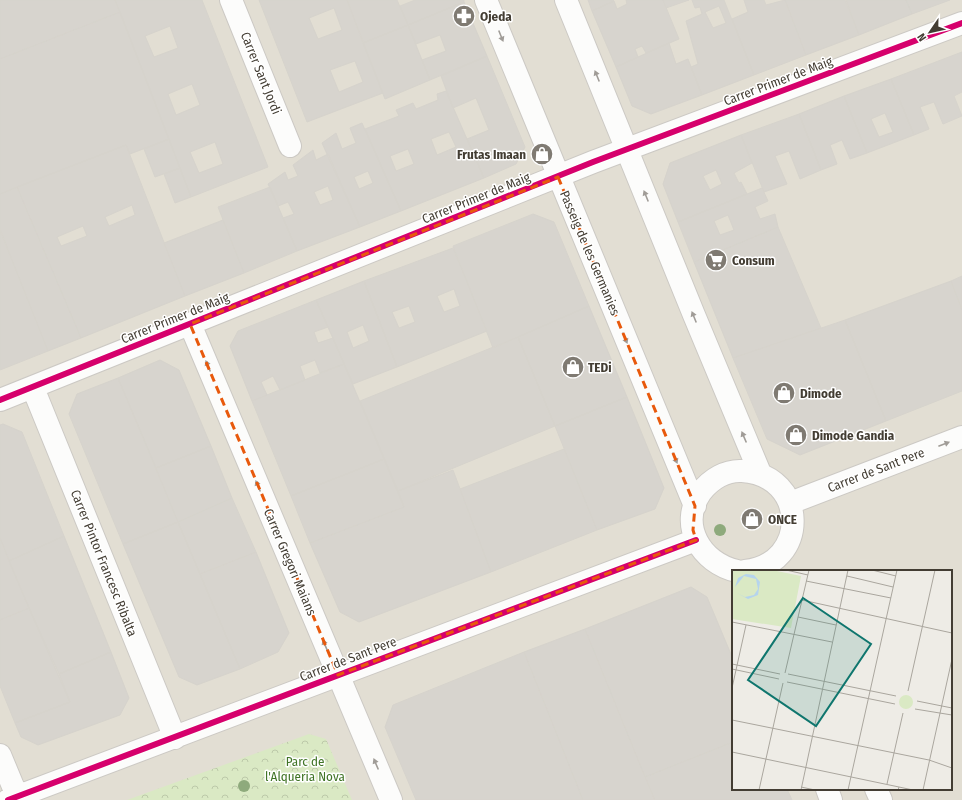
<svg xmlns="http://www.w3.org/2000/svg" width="962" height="800" font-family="'Fira Sans Condensed',sans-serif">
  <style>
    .residential { fill: #e2ded3; fill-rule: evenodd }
    .park { fill: url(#park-crowns) }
    .building { fill: #d7d4ce; stroke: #d6d3cc; fill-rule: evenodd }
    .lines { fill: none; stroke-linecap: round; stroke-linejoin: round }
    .minor-casing { stroke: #ccc9c4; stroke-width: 24 }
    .minor { stroke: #fcfcfb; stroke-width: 22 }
    .cycleway-casing { stroke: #fff; stroke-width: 8 }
    .cycleway { stroke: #d6006c; stroke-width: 6 }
    .tree { fill: #8eaa7c }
    .oneway { fill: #a09c97 }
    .marked { fill: none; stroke: #e8590c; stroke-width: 3; stroke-dasharray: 8 5; stroke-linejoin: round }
    .labels { text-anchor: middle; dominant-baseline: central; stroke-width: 3; stroke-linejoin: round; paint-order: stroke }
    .poi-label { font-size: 13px; font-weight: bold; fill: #433d33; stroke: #fff; text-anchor: start }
    .street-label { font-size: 13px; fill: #433d33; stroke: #fff }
    .park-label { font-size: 13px; fill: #407426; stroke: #fff }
    .inset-road { fill: none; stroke: #aaa69e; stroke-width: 1 }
    .view { fill: #0f766e; fill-opacity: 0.15; stroke: #0f766e; stroke-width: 2 }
    .inset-edge { fill: none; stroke: #433d33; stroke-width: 2 }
  </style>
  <defs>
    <pattern id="park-crowns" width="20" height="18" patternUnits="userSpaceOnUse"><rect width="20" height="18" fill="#dae9c4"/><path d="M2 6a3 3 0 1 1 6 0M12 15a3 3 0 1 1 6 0" fill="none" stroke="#bcc9a9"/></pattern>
  </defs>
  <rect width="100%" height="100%" fill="#eeece6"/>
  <path class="residential" d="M0,0H962V800H0ZM733,571H951V789H733Z"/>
  <path class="park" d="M309,734L326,739L352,800H127Z"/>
  <path class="building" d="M0,0H115L120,12L0,59Z
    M115,0H202L268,167L191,197ZM170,26L178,48L154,57L145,36ZM192,84L200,105L176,115L168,94ZM215,142L223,164L199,173L190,152Z
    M259,0H347L383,93L307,122ZM334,8L342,30L318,39L309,18ZM355,61L363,82L339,92L330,70Z
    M347,0H397L408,25L363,43Z
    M415,0H464V2L408,25L400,6Z
    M588,0H613L614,1L592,11Z
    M626,0H663L679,39L646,53L642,46L635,49L638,57L616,67L592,11L614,1L617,9L627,4Z
    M663,0H689L666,8Z
    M692,0H724L754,75L702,95L691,67L698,64L686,21L702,14L700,7L695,8ZM719,6L726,23L713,28L705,12Z
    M744,0H764L766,5L785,0L806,55L754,75L732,19L748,12Z
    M785,0H845L859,35L806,55Z
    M846,0H906L912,14L859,35Z
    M906,0H950L912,14Z
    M464,2L487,56L430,80L422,60L446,51L440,35L416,44L408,25Z
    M120,12L169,139L130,154L126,145L0,194V59Z
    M408,25L430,80L385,99L363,43Z
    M669,43L676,64L688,59L702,95L651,114L632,106L616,67Z
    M962,52V92L954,96L962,116L943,124L934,102L920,107L929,129L914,135L891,79Z
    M487,56L525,147L516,164L484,178L467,139L489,130L476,98L453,108L441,76Z
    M891,79L914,135L867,153L844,96ZM885,113L893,132L879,137L871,119Z
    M446,91L484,178L401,211L365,129L399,116L396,110L413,103L416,109L438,100L437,94ZM449,132L456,147L437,155L431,139ZM408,149L414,164L396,171L390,156Z
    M844,96L867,153L850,159L842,140L830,145L837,164L821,170L799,114Z
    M799,114L821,170L800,179L789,151L775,156L787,184L764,192L741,135Z
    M362,123L401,211L360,227L322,143L336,133L342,149L356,143L350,128ZM368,171L373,183L359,189L354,177Z
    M741,135L752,163L734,173L739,183L741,182L747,194L678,222L663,184L670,163ZM716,170L722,184L710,190L703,176Z
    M169,139L180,168L155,177L144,149Z
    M126,145L185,296L81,338L17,187ZM132,205L135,215L109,226L105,217ZM83,226L87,236L61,246L57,237Z
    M313,150L316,160L328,154L360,227L297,251L283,218L294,214L288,202L278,206L268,184L285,172L288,180L298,176L293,165ZM328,186L333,200L320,205L314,192Z
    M180,168L191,197L175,203L164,174Z
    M17,187L81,338L48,351L0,229V194Z
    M270,187L297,251L244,273L218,207Z
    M762,188L768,201L755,207L760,219L775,214L778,227L694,262L678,222ZM728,215L734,230L720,235L714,221Z
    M533,214L554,222L589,306L493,348L453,246Z
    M223,220L244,273L185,296L164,243Z
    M778,227L821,328L733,358L694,262Z
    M0,231L48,351L0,370Z
    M453,248L487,331L397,367L364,281ZM454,289L460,306L444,312L437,296ZM409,306L415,322L399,328L392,312Z
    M962,276V310L951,281Z
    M364,281L397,367L353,384L316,300ZM363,325L369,341L353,348L347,332Z
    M951,281L962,310V391L886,421L845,320Z
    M316,300L328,327L314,332L318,343L333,338L344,364L320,373L315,360L300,366L305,380L280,390L273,376L261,382L267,395L252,401L230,346L238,331Z
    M589,306L627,397L555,426L518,337Z
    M845,320L886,421L800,455L767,439L733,358Z
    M518,337L555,426L398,491L360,401Z
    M160,360L179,370L211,446L156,468L118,378Z
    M344,364L384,459L291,496L252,401Z
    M118,378L178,522L123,544L69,414L77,394Z
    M627,397L664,488L655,509L597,530L555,426Z
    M3,424L22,432L64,536L9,561L0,538V425Z
    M211,446L232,498L178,522L156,468Z
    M564,449L597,530L491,572L460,489Z
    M384,459L404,507L310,543L291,496Z
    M453,470L491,572L359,622L340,612L310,543L404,507L398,491Z
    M232,498L256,552L200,574L178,522Z
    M178,522L240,669L197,685L179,677L123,544Z
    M64,536L111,652L59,674L29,608L9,561Z
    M0,538L29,608L0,620Z
    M256,552L289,633L278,652L240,669L200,574Z
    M691,587L707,597L733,659V742L645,777L585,629Z
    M29,608L70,702L15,723L0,686V620Z
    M585,629L645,777L655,800H583L524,652Z
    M111,652L129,698L120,715L38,745L21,737L15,723L70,702L59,674Z
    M524,652L583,800H416L385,727L393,705Z
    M733,742V789H787L792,800H655L645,777Z"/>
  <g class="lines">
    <g class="minor-casing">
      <path id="minor" d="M231,0L290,146
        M486,0L695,506
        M566,0L694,315L760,473
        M190,324L391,800
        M33,388L175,738
        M0,400L593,162L962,23
        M790,503L962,437
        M737,571C701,563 678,525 701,492C711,479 726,470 742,471C808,475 810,564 745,571
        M0,755L17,796
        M827,789L831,800
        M876,789L881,800
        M8,800L696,540"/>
    </g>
    <use href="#minor" class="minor"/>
    <g class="cycleway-casing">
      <path id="cycleway" d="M0,400L593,162L962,23
        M8,800L696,540"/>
    </g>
    <use href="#cycleway" class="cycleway"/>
  </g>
  <g class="tree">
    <circle cx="720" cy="530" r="6"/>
    <circle cx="244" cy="786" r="6"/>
  </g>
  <defs><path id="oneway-solid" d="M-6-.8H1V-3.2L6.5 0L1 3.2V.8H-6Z"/></defs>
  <g class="oneway">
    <use href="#oneway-solid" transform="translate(501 36) rotate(68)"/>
    <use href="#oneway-solid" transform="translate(597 76) rotate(-112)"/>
    <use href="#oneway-solid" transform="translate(646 196) rotate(-112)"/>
    <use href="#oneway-solid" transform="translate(694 317) rotate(-112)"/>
    <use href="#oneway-solid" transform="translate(625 338) rotate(67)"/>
    <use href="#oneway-solid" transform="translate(208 366) rotate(-113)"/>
    <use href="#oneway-solid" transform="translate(744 437) rotate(-113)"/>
    <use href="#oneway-solid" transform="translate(944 444) rotate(-21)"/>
    <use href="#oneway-solid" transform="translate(675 458) rotate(67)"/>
    <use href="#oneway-solid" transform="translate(258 486) rotate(-113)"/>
    <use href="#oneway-solid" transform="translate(325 645) rotate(-113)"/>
    <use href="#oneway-solid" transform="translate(376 764) rotate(-113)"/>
  </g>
  <path class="marked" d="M558,177L695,506L693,530L696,540L338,675L190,324Z"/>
  <defs>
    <g id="pharmacy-disc" transform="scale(1.15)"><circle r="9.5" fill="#7f7a72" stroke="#fff"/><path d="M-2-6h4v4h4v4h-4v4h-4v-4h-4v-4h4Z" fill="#fff"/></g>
    <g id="shop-disc" transform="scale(1.15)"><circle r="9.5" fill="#7f7a72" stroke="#fff"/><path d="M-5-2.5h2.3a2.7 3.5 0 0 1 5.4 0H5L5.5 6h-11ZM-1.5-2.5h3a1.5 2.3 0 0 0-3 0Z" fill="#fff"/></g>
    <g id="supermarket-disc" transform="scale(1.15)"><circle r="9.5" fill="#7f7a72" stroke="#fff"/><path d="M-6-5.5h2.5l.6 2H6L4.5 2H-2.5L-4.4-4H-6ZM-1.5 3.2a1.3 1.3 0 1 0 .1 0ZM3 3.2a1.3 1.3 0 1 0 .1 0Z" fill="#fff"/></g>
  </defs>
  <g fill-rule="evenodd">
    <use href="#pharmacy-disc" x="464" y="16"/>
    <use href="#shop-disc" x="542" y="154"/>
    <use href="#supermarket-disc" x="716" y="260"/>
    <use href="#shop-disc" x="573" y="367"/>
    <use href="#shop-disc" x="784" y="393"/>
    <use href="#shop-disc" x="796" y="435"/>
    <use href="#shop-disc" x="752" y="519"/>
  </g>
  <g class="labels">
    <g class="poi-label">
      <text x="480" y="16">Ojeda</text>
      <text x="526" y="154" text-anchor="end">Frutas Imaan</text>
      <text x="732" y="260">Consum</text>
      <text x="588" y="367">TEDi</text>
      <text x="800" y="393">Dimode</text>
      <text x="812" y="435">Dimode Gandia</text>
      <text x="768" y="519">ONCE</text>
    </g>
    <g class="street-label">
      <text transform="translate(261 73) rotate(68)">Carrer Sant Jordi</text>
      <text transform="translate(778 81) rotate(-21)">Carrer Primer de Maig</text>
      <text transform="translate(476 198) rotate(-22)">Carrer Primer de Maig</text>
      <text transform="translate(590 253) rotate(67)">Passeig de les Germanies</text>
      <text transform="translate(175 318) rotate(-22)">Carrer Primer de Maig</text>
      <text transform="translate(876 470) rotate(-21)">Carrer de Sant Pere</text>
      <text transform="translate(290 562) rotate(67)">Carrer Gregori Maians</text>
      <text transform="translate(104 563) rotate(68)">Carrer Pintor Francesc Ribalta</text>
      <text transform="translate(348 659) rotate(-21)">Carrer de Sant Pere</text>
    </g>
    <g class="park-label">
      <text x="305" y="761">Parc de<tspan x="305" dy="15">l'Alqueria Nova</tspan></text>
    </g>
  </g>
  <g transform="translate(732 570)">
    <rect width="220" height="220" fill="#eeece6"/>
    <path d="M0,0H40L69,6L59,58L0,49ZM167 132a7 7 0 1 1 14 0a7 7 0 1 1-14 0Z" fill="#dae9c4"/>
    <path d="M14,4L22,5L28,12L26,25L16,29L5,23L13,27L22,25L26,19L24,9L12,6L3,17L6,8Z" fill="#b5d4ed"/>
    <path class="inset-road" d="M54,0L76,5M140,0L164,6M115,6L161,17M74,11L159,28M70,30L220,63M66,47L104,55M0,52L100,72M0,94L48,104M0,99L47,109M53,103L77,0M56,104L164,126M55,112L163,134M0,118L14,55M176,121L203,0M185,131L220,138M183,139L220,145M0,150L197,190L220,198M0,182L167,217L166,220M155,214L171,143M69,217L83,220M167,217L181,220M27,220L51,113M69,220L116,0M116,220L165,0M191,220L220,89"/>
    <path class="view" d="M71,28L139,74L84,156L16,110Z"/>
    <rect width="220" height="220" class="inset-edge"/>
  </g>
  <g transform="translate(930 32) rotate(236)" stroke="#ffffff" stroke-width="3" paint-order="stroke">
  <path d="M0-3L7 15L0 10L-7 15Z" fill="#433d33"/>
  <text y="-6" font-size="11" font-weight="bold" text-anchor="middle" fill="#433d33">N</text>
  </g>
</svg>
